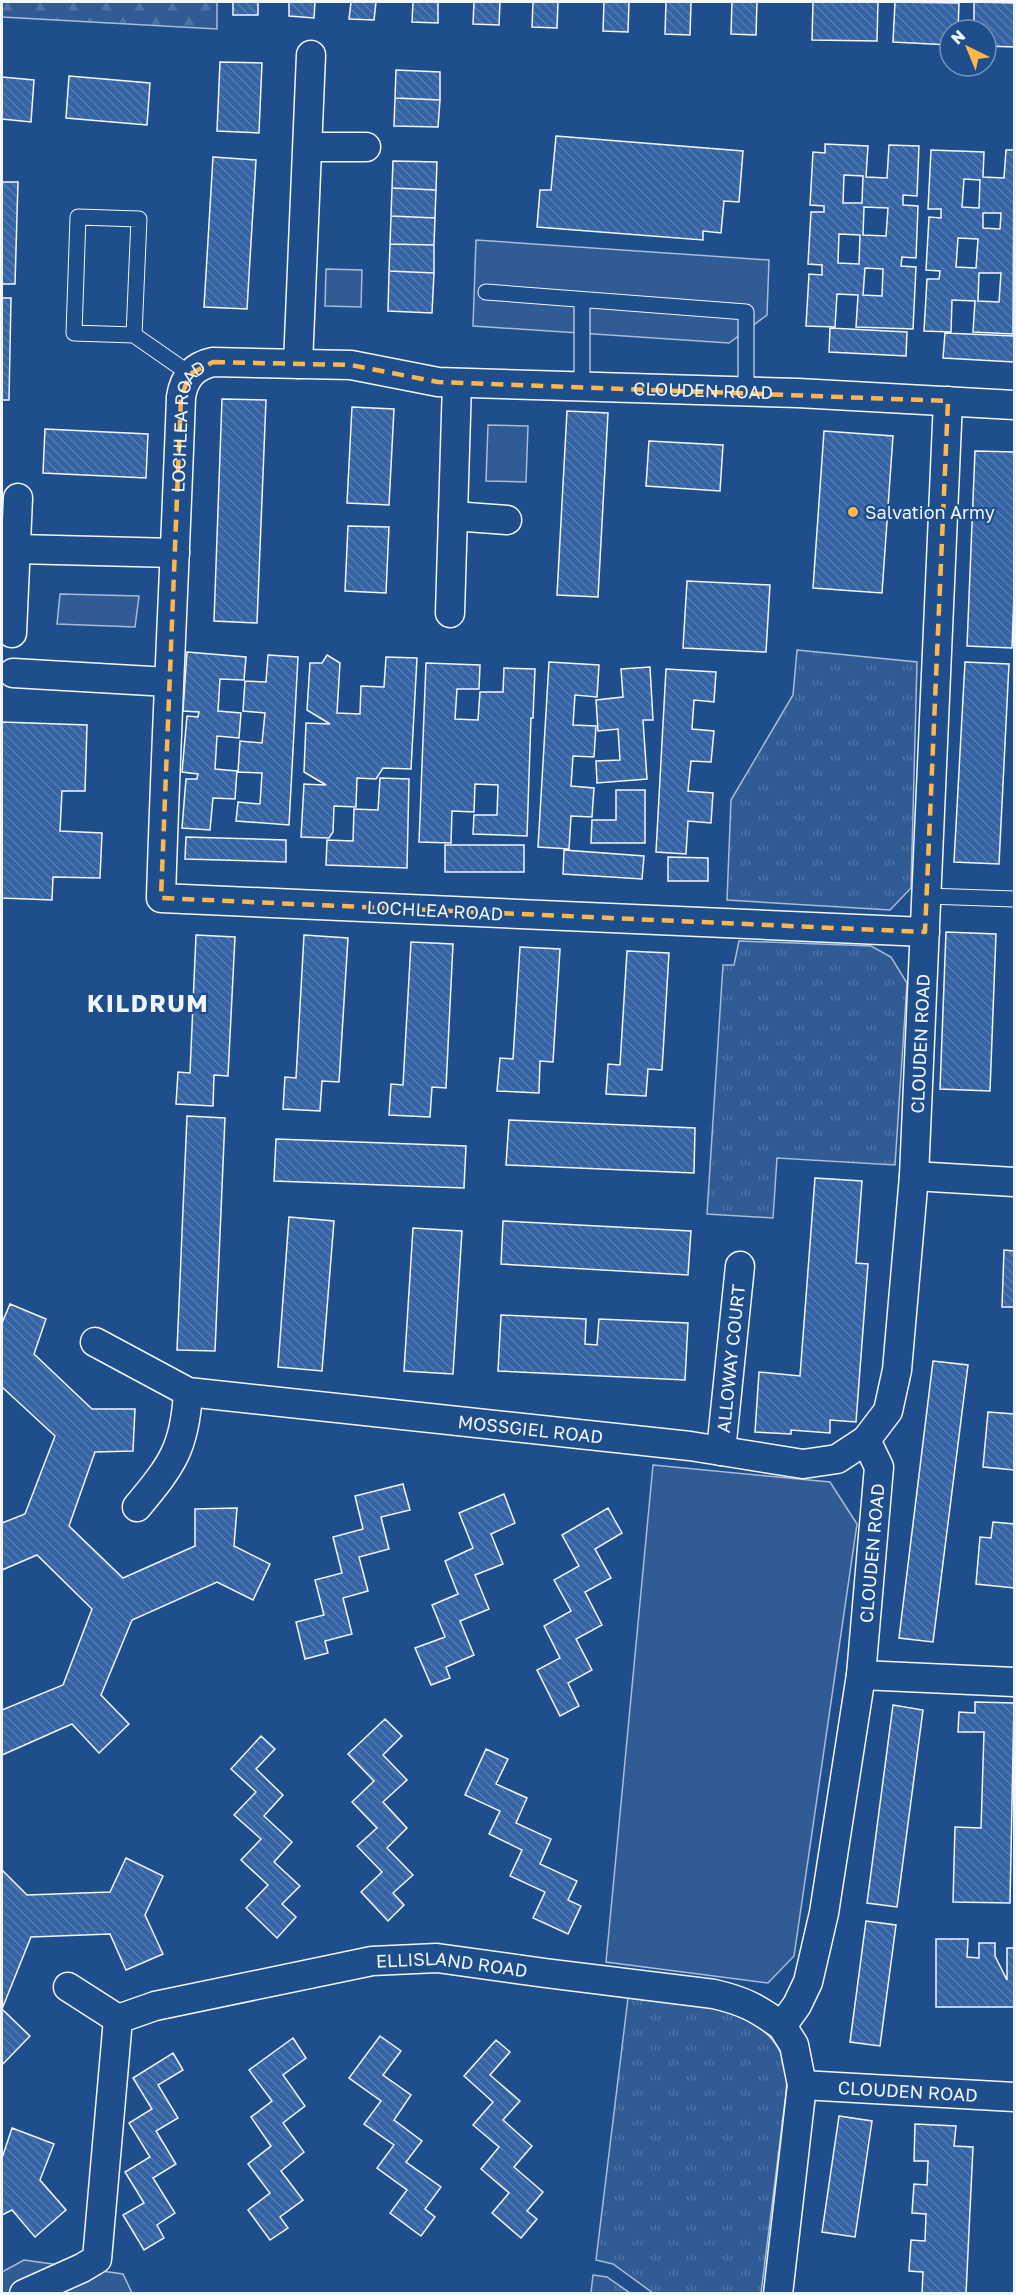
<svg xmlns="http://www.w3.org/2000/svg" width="1016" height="2295" font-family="'Golos Text',sans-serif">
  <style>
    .grass { fill: url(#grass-tufts); stroke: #a8bbd7; stroke-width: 1.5 }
    .forest { fill: url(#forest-firs); stroke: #a8bbd7; stroke-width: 1.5 }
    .built { fill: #305b95; stroke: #a8bbd7; stroke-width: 1.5 }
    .building { fill: url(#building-back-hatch); stroke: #f2f6ff; stroke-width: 1.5; fill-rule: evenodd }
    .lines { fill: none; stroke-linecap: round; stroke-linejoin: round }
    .service-casing { stroke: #f2f6ff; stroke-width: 17 }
    .minor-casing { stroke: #f2f6ff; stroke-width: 31 }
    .service { stroke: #1f4e8c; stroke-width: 15 }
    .minor { stroke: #1f4e8c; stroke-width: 28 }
    .marked { fill: none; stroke: #ffb74d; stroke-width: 4.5; stroke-dasharray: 12 8; stroke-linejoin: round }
    .poi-dot { fill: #ffb74d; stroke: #1f4e8c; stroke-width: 2 }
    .labels { text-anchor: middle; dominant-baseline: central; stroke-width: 4.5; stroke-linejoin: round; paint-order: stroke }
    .street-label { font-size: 18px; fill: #f2f6ff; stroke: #1f4e8c }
    .poi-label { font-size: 18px; fill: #f2f6ff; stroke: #1f4e8c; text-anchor: start }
    .district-label { font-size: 24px; font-weight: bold; letter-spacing: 1.5px; fill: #f2f6ff; stroke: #1f4e8c }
  </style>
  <defs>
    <pattern id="grass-tufts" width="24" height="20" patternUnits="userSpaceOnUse" patternTransform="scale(1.5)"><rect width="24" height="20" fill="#305b95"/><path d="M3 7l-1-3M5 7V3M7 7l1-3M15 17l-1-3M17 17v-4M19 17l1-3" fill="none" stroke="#4e73a5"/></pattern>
    <pattern id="forest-firs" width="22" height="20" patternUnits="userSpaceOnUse" patternTransform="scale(1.5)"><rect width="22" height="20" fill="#305b95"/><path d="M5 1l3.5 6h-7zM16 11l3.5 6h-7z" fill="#4e73a5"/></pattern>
    <pattern id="building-back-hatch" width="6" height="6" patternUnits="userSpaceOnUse" patternTransform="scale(1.5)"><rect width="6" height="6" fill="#3563a3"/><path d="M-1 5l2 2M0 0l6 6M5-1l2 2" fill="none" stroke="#537ab1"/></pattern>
  </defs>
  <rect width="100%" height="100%" fill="#1f4e8c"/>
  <path class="grass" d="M797,650L917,662L911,888L890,910L727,900L731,800L793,695Z
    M739,941L871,946L891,957L907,983L895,1165L777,1158L773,1218L707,1214L723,965H734Z
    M628,1998C684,2005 771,2001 787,2070C788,2077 786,2086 786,2093L761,2293H653L613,2264L596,2260Z
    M593,2275L607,2277L630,2293H591Z"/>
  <path class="forest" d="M2,2H217V29L2,17Z"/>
  <path class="built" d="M476,240L769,260L767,315L729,343L473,326Z
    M326,269L362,270L361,307L325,306Z
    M488,425L528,426L526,482L486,481Z
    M60,594L139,596L135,627L57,624Z
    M653,1465L830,1482L857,1524L794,1956L768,1983L606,1962Z
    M24,2260L123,2274L132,2293L2,2294V2272Z"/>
  <path class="building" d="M233,2H258V15H233Z
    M289,2H315L314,18L289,16Z
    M351,2H376L374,20L349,19Z
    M413,2H438V23L412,22Z
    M474,2H500L499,25L473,24Z
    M533,2H558L557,28L532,27Z
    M604,2H629L628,32L603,31Z
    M666,2H691L690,35L665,34Z
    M732,2H757L756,35L731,34Z
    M813,2H878L877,41L812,40Z
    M895,2L959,3L958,30H950V45L893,42Z
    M974,2L1014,3V47L986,46V30H974Z
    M220,62L262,63L259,133L217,131Z
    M396,70L440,72V100L395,98Z
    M69,76L150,83L147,125L66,118Z
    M2,77L34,80L31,122L2,119Z
    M395,98L440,100L438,127L394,126Z
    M556,136L743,151L739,202L724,201L721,233L703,231V240L537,227L540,190H551Z
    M825,144L868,146L866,177L887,178L889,145L919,146L917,196L903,195V205L918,206L916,258L902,257L901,266L916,267L913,329L856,327L858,295L837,294L835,327L806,326L809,274L822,275V265L808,264L811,212H824V206L810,205L813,152L825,153ZM844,175L863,176L862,203H843ZM864,207L888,208L886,236L863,235ZM839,234L860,235L859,264L838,263ZM865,268L883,269L882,296L863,295Z
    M931,150L984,152L983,177L1004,178L1006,150H1014L1013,334L973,332L975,301L952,300L951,332L924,331L927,279H939L940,271L926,270L929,217L941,218V209H928ZM964,179L980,180L979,208L962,207ZM983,213H1001L1000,229L983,228ZM958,238L978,239L976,268L956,267ZM979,273H1001L999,302L978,301Z
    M213,157L256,160L247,309L204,307Z
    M393,161L437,162L436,190L392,188Z
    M2,182H18L15,284H2Z
    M392,188L436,190L435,218L391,216Z
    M391,216L435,218L434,245L390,244Z
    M390,244L434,245V273L389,271Z
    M389,271L434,273L432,313L388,311Z
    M2,298H11L9,400H2Z
    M830,328L907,332L906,356L829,352Z
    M945,333L1014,336V362L943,358Z
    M222,399L266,400L257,623L214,621Z
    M352,407L394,409L389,505L347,503Z
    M567,411L608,413L598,597L557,595Z
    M45,429L148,434L146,478L43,473Z
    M824,431L893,436L882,593L813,588Z
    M649,441L723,445L720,491L646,486Z
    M975,451L1014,452V595L1012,648L967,646Z
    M348,526L389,527L386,593L345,591Z
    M687,581L770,585L766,652L683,648Z
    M187,652L246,657L244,680L220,679L218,711L241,713L239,738L217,736L215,769L237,771L235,799L213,798L210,830L182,828L186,779H197L198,774L182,772L187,716L198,717L199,712L183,711Z
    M268,655L298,657L289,825L236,821L238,802L260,804L262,773L238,772L240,741L262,743L265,713L243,711L245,681L266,682Z
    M327,655L340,663L337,713L360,714L361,686L384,687L386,657L417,658L411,769L383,768L376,779L357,778L356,807L334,806L333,832L329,838L301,837L304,784L326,785L304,772L306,723L330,724L307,710L310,663H322Z
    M549,662L599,665L597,697L575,695L573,725L596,726L594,757L573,756L571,786L594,788L592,817L571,816L569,849L538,847Z
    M965,662L1009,664L999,864L954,862Z
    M426,663L480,665L479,689H457L455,719L478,720L480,692H503L504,668L535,669L533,718H531L527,836L473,834L474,815H497L498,785L475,784L474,812L452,811L451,843L419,842Z
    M650,667L653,720H643L647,779L597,783L596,761L620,760L618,729L598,731L596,700L623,697L621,669Z
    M666,669L716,672L714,702L694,700L692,729L714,731L711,762L691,761L688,791L713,793L711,823L688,821L686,854L656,852Z
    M2,722L87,725L85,791H62L60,831L102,833L100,878L53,877L52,900L2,898Z
    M380,778L409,779L407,868L326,865L327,840L353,841L354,809L378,810Z
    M616,790H645V843H591L592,820H616Z
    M186,837L286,840V862L185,859Z
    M445,845H524V872H445Z
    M564,850L644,856L642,879L563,874Z
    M668,857L708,858V881H668Z
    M946,932L996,934L990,1091L940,1089Z
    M196,935L235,937L228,1076L214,1075L213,1106L176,1104L178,1072L190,1073Z
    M304,935L348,938L339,1082L322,1081L320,1111L283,1109L285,1077L296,1078Z
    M411,942L453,944L446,1088L432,1087L430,1117L389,1115L391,1084L403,1085Z
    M520,947L560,949L553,1062L540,1061L539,1093L497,1091L500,1058L513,1059Z
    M627,951L669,953L662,1070L648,1069L646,1096L606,1094L608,1064L620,1065Z
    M187,1116L225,1118L215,1351L177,1350Z
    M509,1120L695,1128L694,1173L506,1165Z
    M276,1139L466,1146L464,1188L274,1181Z
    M815,1178L862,1181L856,1263L868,1264L856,1422L830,1420V1433L791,1430V1434L755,1432L759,1372L800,1376Z
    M289,1217L334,1221L322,1371L278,1367Z
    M503,1221L691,1231L688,1275L501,1264Z
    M413,1228L462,1231L453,1374L404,1371Z
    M1004,1250L1014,1251V1307H1002Z
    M10,1304L46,1319L34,1354L92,1409H135L133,1451L95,1452L69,1526L123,1578L195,1546V1509L237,1508L234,1546L270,1564L253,1600L217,1582L132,1620L101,1695L129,1724L99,1753L72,1724L2,1755V1710L63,1685L92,1609L37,1555L2,1570V1523L25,1514L55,1436L2,1387V1323Z
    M501,1315L586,1319L585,1344L597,1345L599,1319L688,1323L685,1380L498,1371Z
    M933,1361L968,1365L933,1642L899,1638Z
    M988,1412L1014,1414V1470L983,1467Z
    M403,1484L410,1510L381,1517L389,1549L359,1557L368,1591L343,1598L352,1634L325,1641L328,1653L305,1659L296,1622L324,1615L315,1580L342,1573L333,1537L363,1529L355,1496Z
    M504,1494L515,1523L491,1534L503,1564L475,1575L489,1609L460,1621L474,1655L446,1667L450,1678L431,1685L415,1648L445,1637L432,1605L458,1594L445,1561L473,1548L459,1513Z
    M608,1508L622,1533L595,1549L611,1578L585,1592L602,1625L576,1639L592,1670L568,1683L579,1706L560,1716L537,1670L560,1658L544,1626L571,1611L554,1580L579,1566L562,1535Z
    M993,1522L1014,1524V1588L976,1584L980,1537L991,1538Z
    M975,1702L1014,1703L1010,1903L953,1902L955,1827L981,1828L984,1732H958L959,1712L975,1713Z
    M893,1705L923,1710L897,1907L867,1903Z
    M385,1719L402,1736L383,1755L407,1780L383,1802L407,1828L387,1848L413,1875L393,1893L404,1905L388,1921L361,1892L382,1872L357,1846L377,1828L352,1802L374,1781L348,1754Z
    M261,1736L275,1749L256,1769L283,1795L264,1816L292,1842L274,1862L300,1886L282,1904L296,1917L277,1938L246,1908L268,1885L241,1860L261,1839L234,1815L256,1792L231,1769Z
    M486,1749L508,1759L496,1784L527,1798L516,1823L551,1839L540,1864L577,1881L568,1900L581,1906L568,1934L533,1918L545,1892L510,1876L522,1850L489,1834L500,1811L465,1795Z
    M126,1858L163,1876L145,1915L163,1954L126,1970L110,1934L31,1937L2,2009L30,2036L2,2065V1870L27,1895L110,1892Z
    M866,1921L896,1925L880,2046L850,2042Z
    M936,1939H968L967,1957L979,1958V1943H995V1956L1007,1980V1948H1014V2007H936Z
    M380,2036L401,2051L383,2075L411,2095L394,2120L422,2141L406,2162L441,2187L425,2209L435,2217L421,2236L390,2213L407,2190L377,2168L394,2145L364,2124L381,2101L349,2078Z
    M293,2038L306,2058L283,2075L305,2106L283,2123L304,2152L281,2171L303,2200L280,2217L288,2228L270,2240L248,2210L270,2193L248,2164L271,2146L251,2117L272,2101L249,2070Z
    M496,2040L510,2052L490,2075L520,2101L503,2120L532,2146L514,2167L543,2192L527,2211L537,2219L521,2238L492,2213L509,2193L481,2169L499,2147L473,2125L493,2102L464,2076Z
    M173,2053L183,2070L158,2085L178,2118L156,2131L176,2164L153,2178L175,2213L157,2225L164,2238L144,2250L123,2215L144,2203L125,2172L150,2157L129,2123L152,2109L133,2078Z
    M839,2116L872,2121L855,2237L822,2232Z
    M915,2124L956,2126L954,2146L973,2147L966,2294H922L923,2272L909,2271L911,2240L925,2241L926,2214L912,2213L914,2184L927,2185L928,2161H914Z
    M12,2128L54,2144L40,2180L66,2210L35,2237L12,2210L2,2215V2158Z"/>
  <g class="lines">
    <g class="service-casing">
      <path id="service" d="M486,292L746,312V391
        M582,300V386
        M134,335L139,219L78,217L74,333L134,335L190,374
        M927,896L1014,899"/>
    </g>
    <g class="minor-casing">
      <g id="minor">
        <path d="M308,147H366"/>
        <path d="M298,364L311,55"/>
        <path d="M453,516L507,520"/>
        <path d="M17,549L175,553"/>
        <path d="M450,613L457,383"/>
        <path d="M12,633L18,498"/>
        <path d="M13,673L168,682"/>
        <path id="s1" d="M925,932L161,898C166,731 175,564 181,397C184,378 194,366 213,362L351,365L438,382L798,393L1014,405"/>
        <path d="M914,1176L1014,1182"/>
        <path id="s2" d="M95,1342L188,1392L690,1446L803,1464L837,1459L866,1440"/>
        <path id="s3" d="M721,1451L740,1266"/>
        <path d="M137,1507C172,1465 185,1448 188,1392"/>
        <path d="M861,1675L1014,1682"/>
        <path d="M68,1987L118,2019"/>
        <path id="s4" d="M802,2085L1014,2097"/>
        <path id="s5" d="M24,2294L82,2268L97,2259L118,2019L155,2006L372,1961L437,1958L545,1973L714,1994C744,2001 757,2008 782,2026"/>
        <path id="s6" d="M778,2294L802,2085L794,2045L782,2026L797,2005L808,1982L824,1913L861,1675L879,1467L866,1440L888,1411L897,1370L914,1176L948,401"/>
      </g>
    </g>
    <use href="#service" class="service"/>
    <use href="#minor" class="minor"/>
  </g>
  <path class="marked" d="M213,362L351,365L438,382L948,401L925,932L161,898L181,397L190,374Z"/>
  <circle class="poi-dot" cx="853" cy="512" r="6"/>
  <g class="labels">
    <g class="street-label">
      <text stroke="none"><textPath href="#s1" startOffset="1809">CLOUDEN ROAD</textPath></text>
      <text stroke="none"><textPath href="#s1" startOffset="1239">LOCHLEA ROAD</textPath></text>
      <text transform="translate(435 910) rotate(3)">LOCHLEA ROAD</text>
      <text stroke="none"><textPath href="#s6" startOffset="1281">CLOUDEN ROAD</textPath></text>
      <text stroke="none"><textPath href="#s3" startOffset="93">ALLOWAY COURT</textPath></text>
      <text stroke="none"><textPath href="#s2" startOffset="450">MOSSGIEL ROAD</textPath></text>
      <text stroke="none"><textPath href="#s6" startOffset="759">CLOUDEN ROAD</textPath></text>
      <text stroke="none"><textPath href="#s5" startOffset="663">ELLISLAND ROAD</textPath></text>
      <text stroke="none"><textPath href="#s4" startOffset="106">CLOUDEN ROAD</textPath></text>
    </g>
    <g class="poi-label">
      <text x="865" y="512">Salvation Army</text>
    </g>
    <g class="district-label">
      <text x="148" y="1002">KILDRUM</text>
    </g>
  </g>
  <rect width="1016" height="2295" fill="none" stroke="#f2f6ff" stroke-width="6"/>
  <g transform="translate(968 48) rotate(317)"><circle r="28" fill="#1f4e8c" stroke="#7391ba" stroke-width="1.5"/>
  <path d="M0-4.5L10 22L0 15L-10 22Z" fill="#ffb74d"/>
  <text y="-9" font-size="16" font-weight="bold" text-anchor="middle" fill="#f2f6ff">N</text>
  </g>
</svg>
